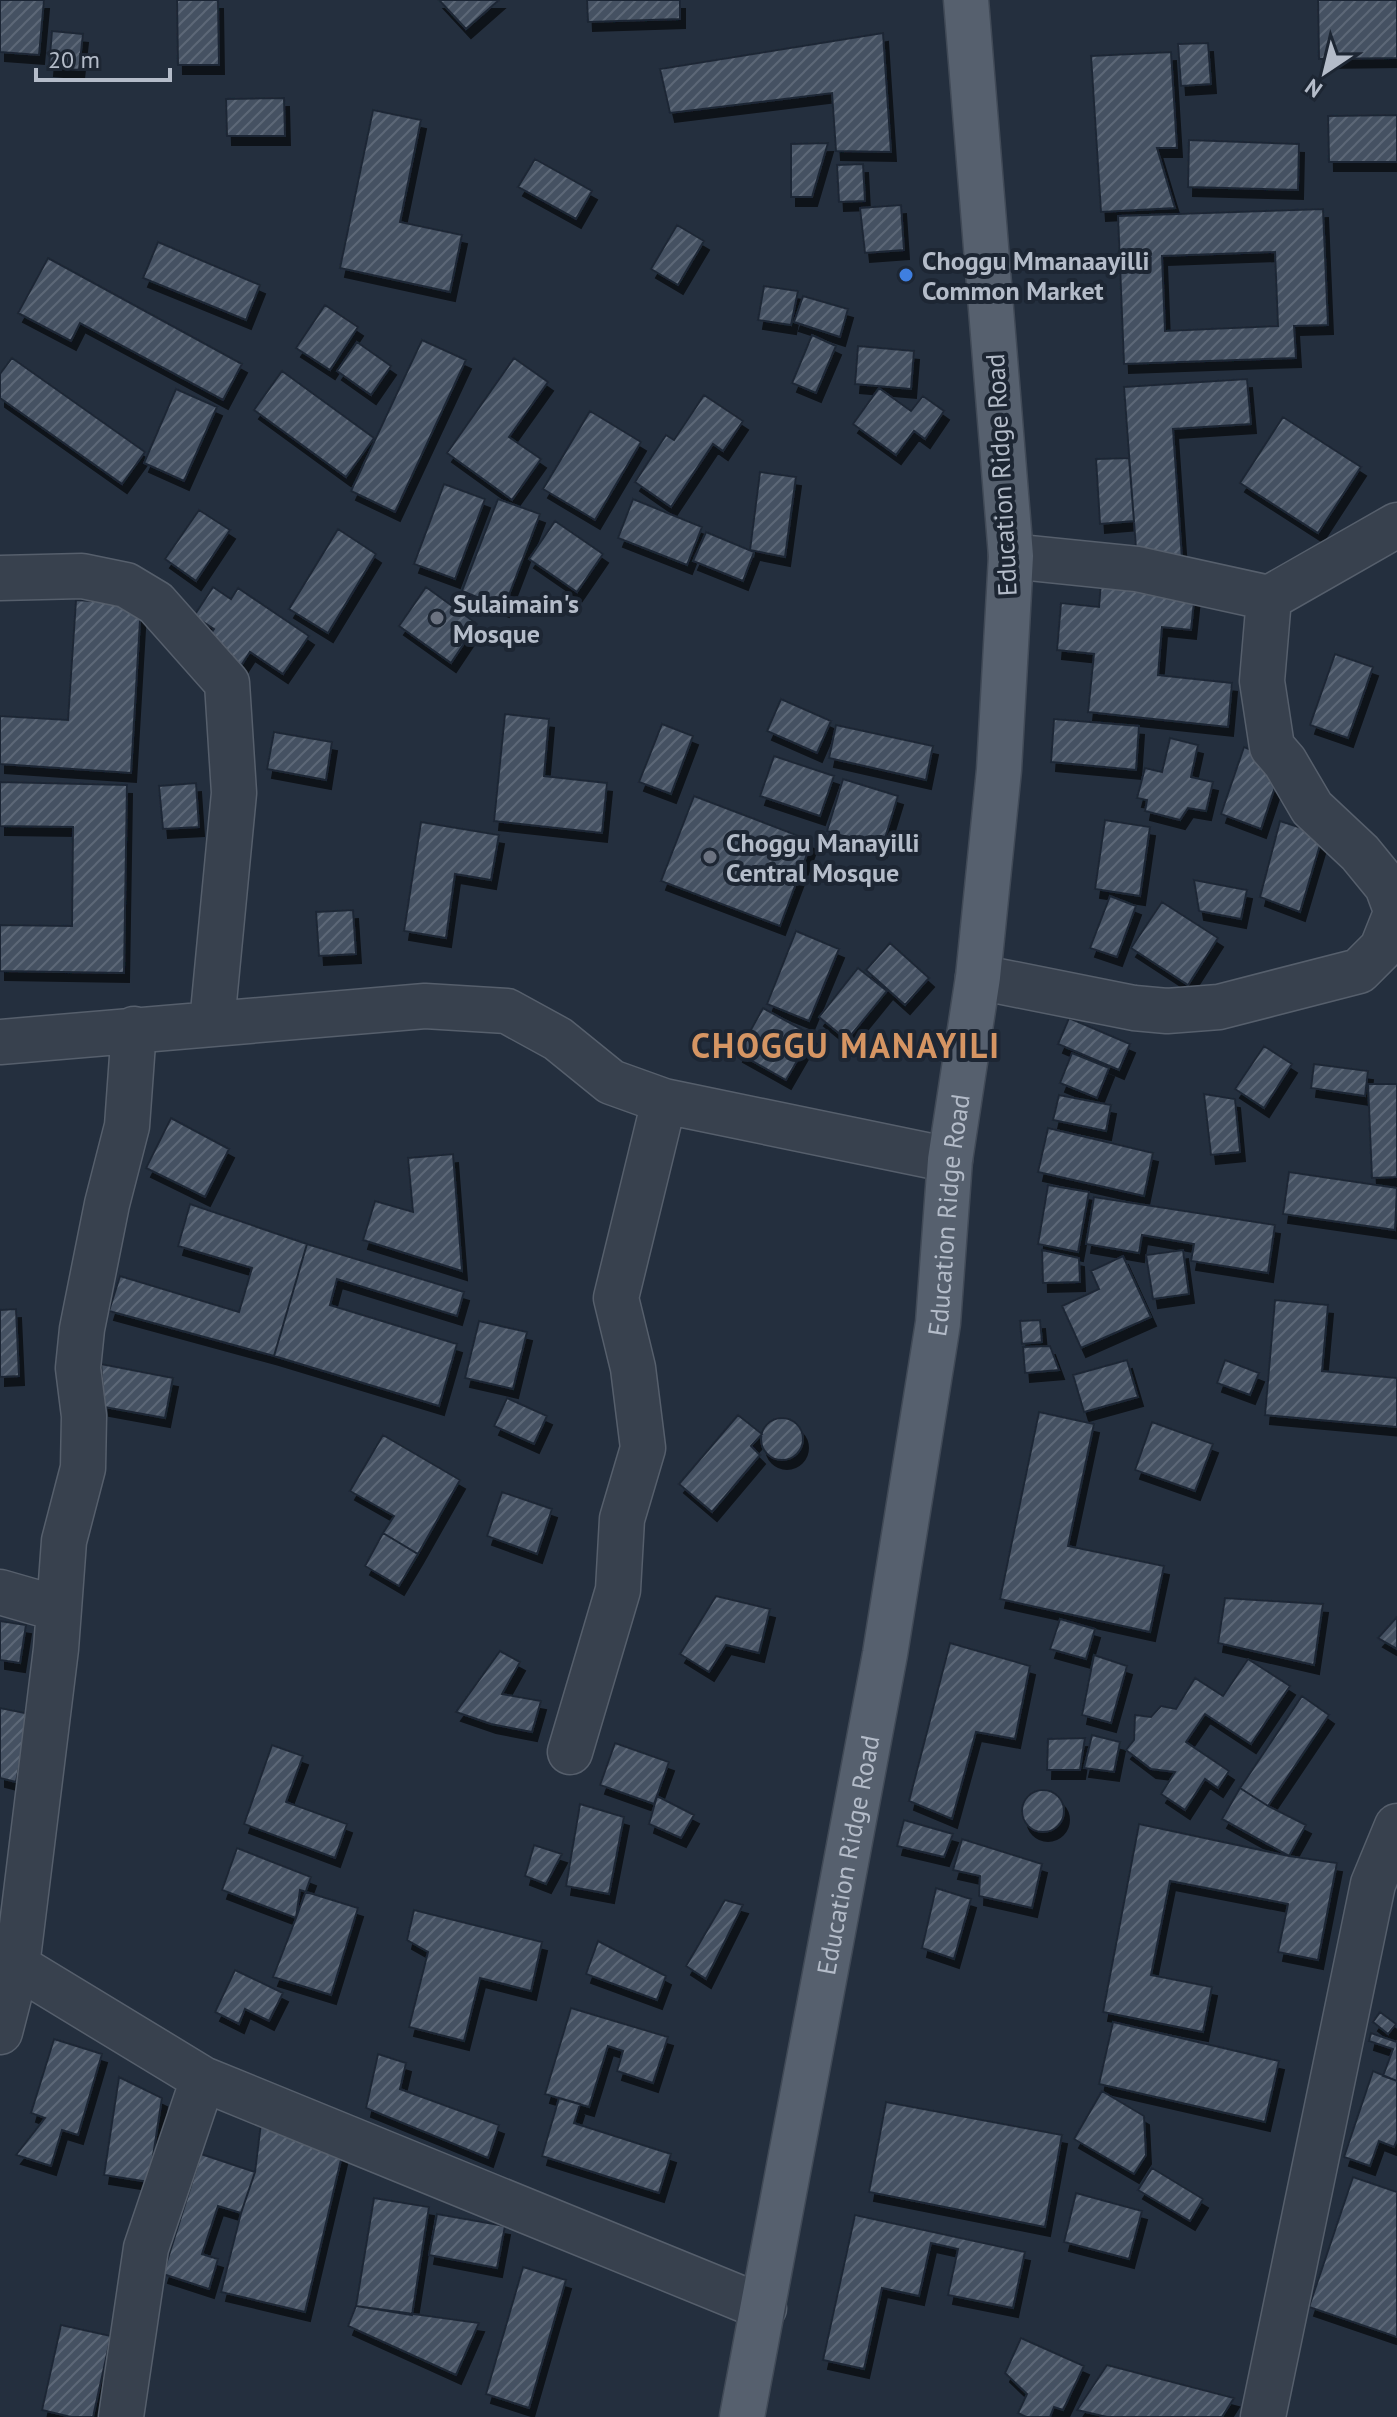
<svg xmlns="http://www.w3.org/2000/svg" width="1397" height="2417" font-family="'PT Sans',sans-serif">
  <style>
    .building { fill: url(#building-hatch); stroke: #1f2835; stroke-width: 2; fill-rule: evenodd; filter: url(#shadow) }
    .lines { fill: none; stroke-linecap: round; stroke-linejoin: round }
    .minor-casing { stroke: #565f6c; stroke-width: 47 }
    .major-casing { stroke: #414a57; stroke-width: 47 }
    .minor { stroke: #38414e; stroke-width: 44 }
    .major { stroke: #56606e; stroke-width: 44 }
    .shop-dot { fill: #3f7fe0; stroke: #1d2633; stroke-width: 3 }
    .worship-dot { fill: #6b7280; stroke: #1d2633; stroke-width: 3 }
    .labels { text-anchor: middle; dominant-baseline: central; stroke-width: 8; stroke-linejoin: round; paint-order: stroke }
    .poi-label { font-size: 26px; font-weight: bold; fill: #b4bcc9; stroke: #1d2633; text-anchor: start }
    .street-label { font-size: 26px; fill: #b4bcc9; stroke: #1d2633 }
    .district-label { font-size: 34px; font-weight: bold; letter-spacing: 2px; fill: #d59563; stroke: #1d2633 }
  </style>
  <defs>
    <pattern id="building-hatch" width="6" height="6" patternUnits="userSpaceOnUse" patternTransform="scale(2)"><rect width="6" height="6" fill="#455162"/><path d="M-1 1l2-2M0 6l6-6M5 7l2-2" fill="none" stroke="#5d6877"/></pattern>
    <filter id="shadow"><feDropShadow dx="5" dy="9" stdDeviation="0" flood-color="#0009"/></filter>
  </defs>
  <rect width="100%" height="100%" fill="#242f3e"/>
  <path class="building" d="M0,0H44L39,55L0,52Z
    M177,0H218L219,65H178Z
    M439,0H499L466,29Z
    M587,0H680V19L588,22Z
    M1318,0H1397V58L1319,59Z
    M52,31L83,34L79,70L49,67Z
    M883,33L891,152L836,151L832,93L670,113L660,69Z
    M1208,43L1211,84L1181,86L1178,44Z
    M1171,52L1177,148H1157L1175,208L1101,212L1091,56Z
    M284,98L285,136H227L226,99Z
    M373,110L421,120L400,222L462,235L450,292L340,268Z
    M1397,115V162H1329L1328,116Z
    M1189,140L1299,144L1298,190L1188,187Z
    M828,143L812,197H791V144Z
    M535,159L592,191L576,219L518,187Z
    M863,164L865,201L839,202L837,165Z
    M901,205L904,250L865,253L860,208Z
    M1323,209L1328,325L1294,326L1296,358L1124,364L1118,216ZM1275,252L1278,326L1165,331L1162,256Z
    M677,225L704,241L678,285L651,269Z
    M158,242L260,285L246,320L143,278Z
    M48,258L242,364L223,400L80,323L71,341L18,313Z
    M764,286L798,291L791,325L758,320Z
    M803,296L848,309L840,337L794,322Z
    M325,305L358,327L330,370L296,348Z
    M812,335L836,346L816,393L792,383Z
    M422,340L466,360L395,512L351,491Z
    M357,342L391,366L371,395L337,371Z
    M858,346L914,351L911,389L855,384Z
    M12,358L145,452L122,484L0,398V374Z
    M514,358L548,382L509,437L541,459L512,500L447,453Z
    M282,371L374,438L346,477L254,410Z
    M1247,379L1251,424L1173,429L1182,559L1137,562L1124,387Z
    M879,388L911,411L923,396L944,411L925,439L914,431L896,455L853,424Z
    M176,389L217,407L184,481L144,463Z
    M704,395L743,421L723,451L713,444L671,507L635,482L666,435L674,440Z
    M590,411L641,442L595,520L543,489Z
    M1283,417L1361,467L1318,533L1240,483Z
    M1129,458L1134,521L1100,524L1096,459Z
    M760,472L796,477L785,557L750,550Z
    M444,484L485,499L455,579L414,564Z
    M498,499L540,514L504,608L462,591Z
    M633,499L702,527L687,565L618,538Z
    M199,510L230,530L196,581L165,559Z
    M555,521L603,554L577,592L529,559Z
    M338,529L376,554L328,633L289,609Z
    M706,532L754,552L743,581L693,561Z
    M1101,582L1195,592L1191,630L1162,627L1158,675L1232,683L1228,727L1088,712L1094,654L1057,650L1061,603L1099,607Z
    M213,587L231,599L238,588L309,636L283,674L250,652L237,672L201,648L214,629L194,616Z
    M426,587L477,624L451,663L399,626Z
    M76,600L141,604L131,773L0,764V716L68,720Z
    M1335,654L1373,667L1348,738L1310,725Z
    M781,699L831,721L817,753L767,731Z
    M505,714L549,719L544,776L607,783L602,833L494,821Z
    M1054,719L1139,726L1136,770L1051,762Z
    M662,724L693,736L671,794L639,782Z
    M836,725L933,746L926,780L829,758Z
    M274,732L332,742L326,780L267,769Z
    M1170,738L1198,745L1191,777L1213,782L1206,811L1188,808L1180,820L1145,811L1147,800L1137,798L1145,768L1162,772Z
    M1244,747L1283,763L1261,829L1221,814Z
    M774,756L834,776L820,816L760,796Z
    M843,779L898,796L882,848L827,831Z
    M0,782L127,785L124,973L0,971V925L72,926L73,827L0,826Z
    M196,783L199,827L163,829L159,786Z
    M694,796L812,841L780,926L661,881Z
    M1105,820L1150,827L1140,896L1095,889Z
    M1280,821L1323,835L1300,912L1260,897Z
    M421,822L499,835L491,880L455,874L446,938L404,931Z
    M1194,880L1247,890L1241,919L1199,911Z
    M1110,896L1136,906L1117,957L1090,948Z
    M1162,902L1218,938L1188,985L1131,948Z
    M353,910L356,954L319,956L316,912Z
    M796,931L839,949L809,1021L767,1004Z
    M890,943L929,978L905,1005L866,970Z
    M858,968L887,991L847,1040L819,1017Z
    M763,1008L812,1035L786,1080L738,1053Z
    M1069,1018L1130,1044L1119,1070L1058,1044Z
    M1264,1046L1292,1064L1264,1108L1235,1089Z
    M1072,1053L1109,1068L1097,1098L1060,1083Z
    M1314,1064L1368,1071L1365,1096L1311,1088Z
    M1368,1084H1397V1177L1372,1178Z
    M1204,1094L1235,1099L1240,1152L1211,1155Z
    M1059,1095L1111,1105L1106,1131L1053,1120Z
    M171,1118L229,1149L205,1197L146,1168Z
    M1048,1128L1153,1153L1144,1196L1038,1172Z
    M453,1154L462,1271L363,1240L375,1201L413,1212L408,1158Z
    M1289,1172L1397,1188L1395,1230L1283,1214Z
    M1048,1185L1089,1192L1078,1252L1038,1244Z
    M1094,1197L1275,1225L1268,1273L1191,1261L1194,1244L1142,1235L1139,1253L1086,1244Z
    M190,1204L307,1244L274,1356L109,1311L120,1276L239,1312L252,1268L178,1246Z
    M307,1244L464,1292L457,1316L337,1279L330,1305L457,1344L439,1406L274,1356Z
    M1042,1250L1079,1258L1080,1282L1043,1283Z
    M1183,1250L1189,1294L1153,1299L1146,1255Z
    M1123,1256L1151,1317L1081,1348L1062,1306L1099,1289L1091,1271Z
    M1275,1300L1328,1305L1322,1371L1397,1378V1427L1265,1415Z
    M16,1309L19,1376L0,1377V1310Z
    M1040,1320L1042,1342L1022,1344L1020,1321Z
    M479,1321L527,1332L513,1389L465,1378Z
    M1050,1346L1059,1370L1025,1373L1023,1347Z
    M1127,1360L1138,1397L1084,1412L1073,1375Z
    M1225,1360L1259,1373L1250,1395L1217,1383Z
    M101,1364L173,1378L165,1418L104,1407Z
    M507,1398L547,1416L534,1444L494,1426Z
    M1039,1412L1094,1424L1068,1546L1164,1566L1150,1632L1000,1599Z
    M738,1415L762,1434L751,1446L760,1455L712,1512L679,1484Z
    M761 1439a21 21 0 1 1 42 0a21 21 0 1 1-42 0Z
    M1152,1422L1213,1444L1195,1491L1135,1470Z
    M383,1435L460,1480L418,1554L383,1533L394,1516L350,1491Z
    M502,1492L552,1509L537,1554L487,1536Z
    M383,1533L418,1554L399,1586L365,1566Z
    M716,1596L770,1609L759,1653L726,1645L709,1672L680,1654Z
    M1225,1598L1323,1604L1314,1665L1218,1643Z
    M1397,1617V1649L1378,1638Z
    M1060,1619L1095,1629L1086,1659L1050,1649Z
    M0,1621L26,1625L20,1663L0,1660Z
    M950,1643L1030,1666L1015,1739L976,1732L952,1819L909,1801Z
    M500,1651L520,1662L502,1694L541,1701L532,1732L491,1724L456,1712Z
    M1094,1655L1127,1666L1111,1723L1082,1715Z
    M1248,1659L1290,1686L1251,1744L1205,1714L1186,1742L1229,1771L1218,1788L1205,1779L1185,1810L1161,1794L1175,1772L1151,1769L1126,1750L1134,1740L1135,1715L1151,1717L1161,1706L1176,1709L1195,1678L1223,1696Z
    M1302,1696L1329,1715L1268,1806L1240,1788Z
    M0,1708L30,1714L16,1782L0,1778Z
    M1092,1735L1120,1742L1114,1772L1084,1768Z
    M1085,1738L1080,1770H1047L1048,1739Z
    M615,1743L669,1762L654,1804L600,1785Z
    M272,1745L303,1756L286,1802L347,1824L335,1858L244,1824Z
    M1240,1788L1268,1806L1306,1825L1289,1856L1222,1819Z
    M1022 1811a21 21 0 1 1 42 0a21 21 0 1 1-42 0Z
    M657,1796L694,1815L681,1838L649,1824Z
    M580,1804L624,1817L609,1894L566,1886Z
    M904,1820L953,1834L944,1857L897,1846Z
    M1139,1824L1289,1856L1337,1863L1318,1960L1278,1952L1288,1904L1170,1881L1151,1975L1212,1987L1203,2032L1103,2012Z
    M962,1839L1042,1864L1032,1908L979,1896L980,1876L953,1870Z
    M534,1845L562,1854L546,1884L525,1876Z
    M237,1848L311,1877L296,1918L222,1890Z
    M936,1888L971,1899L954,1959L922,1948Z
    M300,1890L358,1908L331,1995L273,1977L296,1918Z
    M725,1900L743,1905L706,1979L686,1966Z
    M414,1910L542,1942L531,1991L480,1978L464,2041L409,2027L428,1952L407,1940Z
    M598,1941L666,1976L657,2000L586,1974Z
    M235,1970L283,1993L269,2021L245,2009L239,2024L215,2012Z
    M571,2008L668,2037L653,2083L617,2071L623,2051L608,2046L589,2107L545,2094Z
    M1380,2012L1396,2024L1388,2034L1373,2022Z
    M1113,2022L1279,2061L1265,2122L1099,2084Z
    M1371,2033L1397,2042V2081L1383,2076L1393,2049L1369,2041Z
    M54,2039L102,2054L78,2135L62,2130L51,2166L16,2155L45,2118L31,2113Z
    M378,2054L406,2063L400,2089L499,2125L488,2158L366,2108Z
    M1373,2071L1397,2081V2140L1394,2147L1379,2141L1370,2166L1344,2157Z
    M119,2077L162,2098L149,2182L104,2175Z
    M1102,2091L1144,2116L1146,2155L1134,2174L1074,2139Z
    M559,2098L580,2104L574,2123L671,2154L659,2193L542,2156Z
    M886,2102L1062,2135L1045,2227L869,2192Z
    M261,2123L345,2143L305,2312L221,2292L241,2213L255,2172Z
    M201,2154L255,2172L241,2213L218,2206L202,2254L218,2259L209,2289L163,2274Z
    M1152,2168L1203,2199L1190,2221L1138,2190Z
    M1353,2177L1397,2192V2337L1309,2307Z
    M1076,2193L1142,2211L1129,2259L1064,2242Z
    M374,2198L429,2207L412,2315L356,2306Z
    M437,2214L505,2226L497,2268L429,2255Z
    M855,2215L1025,2252L1013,2308L948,2295L958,2249L931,2243L919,2296L882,2288L864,2369L823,2360Z
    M523,2267L566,2280L529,2408L486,2394Z
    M356,2306L479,2323L456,2375L348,2326Z
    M61,2325L111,2336L93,2417H71L42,2410Z
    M1021,2338L1084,2366L1063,2410L1054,2407L1050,2417H1026L1018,2413L1027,2394L1005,2373Z
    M1107,2365L1234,2398L1222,2417H1107L1077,2410Z"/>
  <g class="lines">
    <g class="minor-casing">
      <path id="minor" d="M1011,556L1137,569L1269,598L1262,681L1272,747L1285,762L1312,808L1360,853L1387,886L1397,913
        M0,578L82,576L126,585L156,603L227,683L234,793L212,1023
        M1269,598L1397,525
        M978,977L1134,1008L1167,1011L1219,1007L1359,971L1382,948L1396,913
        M0,1042L425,1006L507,1011L558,1039L611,1082L664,1101L950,1160
        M0,1592L59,1609L56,1649L17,1966L0,2032
        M59,1609L64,1541L83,1468L84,1416L78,1368L82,1329L107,1204L127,1126L134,1029
        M570,1752L618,1590L622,1519L643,1448L633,1368L616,1298L664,1101
        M0,1965L17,1966L203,2079L764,2308
        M121,2417L146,2248L203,2079
        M1263,2417L1373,1884L1397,1826"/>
    </g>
    <g class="major-casing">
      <g id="major">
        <path id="s1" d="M742,2417L885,1654L938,1323L950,1160L978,977L999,770L1011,556L966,0"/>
      </g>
    </g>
    <use href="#minor" class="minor"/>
    <use href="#major" class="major"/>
  </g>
  <circle class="shop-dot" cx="906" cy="275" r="8"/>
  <g class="worship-dot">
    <circle cx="437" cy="618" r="8"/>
    <circle cx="710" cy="857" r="8"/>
  </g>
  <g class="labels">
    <g class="poi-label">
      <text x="922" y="260">Choggu Mmanaayilli<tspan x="922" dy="30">Common Market</tspan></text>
      <text x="453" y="603">Sulaimain's<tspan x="453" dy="30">Mosque</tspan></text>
      <text x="726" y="842">Choggu Manayilli<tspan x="726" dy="30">Central Mosque</tspan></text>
    </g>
    <g class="street-label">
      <text transform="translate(1001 475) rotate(-93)">Education Ridge Road</text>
      <text stroke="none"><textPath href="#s1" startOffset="1220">Education Ridge Road</textPath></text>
      <text stroke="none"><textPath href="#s1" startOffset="572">Education Ridge Road</textPath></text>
    </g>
    <g class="district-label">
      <text x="846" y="1045">CHOGGU MANAYILI</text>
    </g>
  </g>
  <g transform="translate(1325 72) rotate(215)" stroke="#1d2633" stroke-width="6" paint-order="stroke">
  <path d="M0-6L14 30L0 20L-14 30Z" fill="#b4bcc9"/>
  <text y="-12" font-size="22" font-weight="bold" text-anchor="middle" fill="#b4bcc9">N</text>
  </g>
  <path d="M36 68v12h134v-12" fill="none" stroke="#b4bcc9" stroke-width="4"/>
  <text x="48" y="68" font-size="24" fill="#b4bcc9" stroke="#1d2633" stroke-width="6" paint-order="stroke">20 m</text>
</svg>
